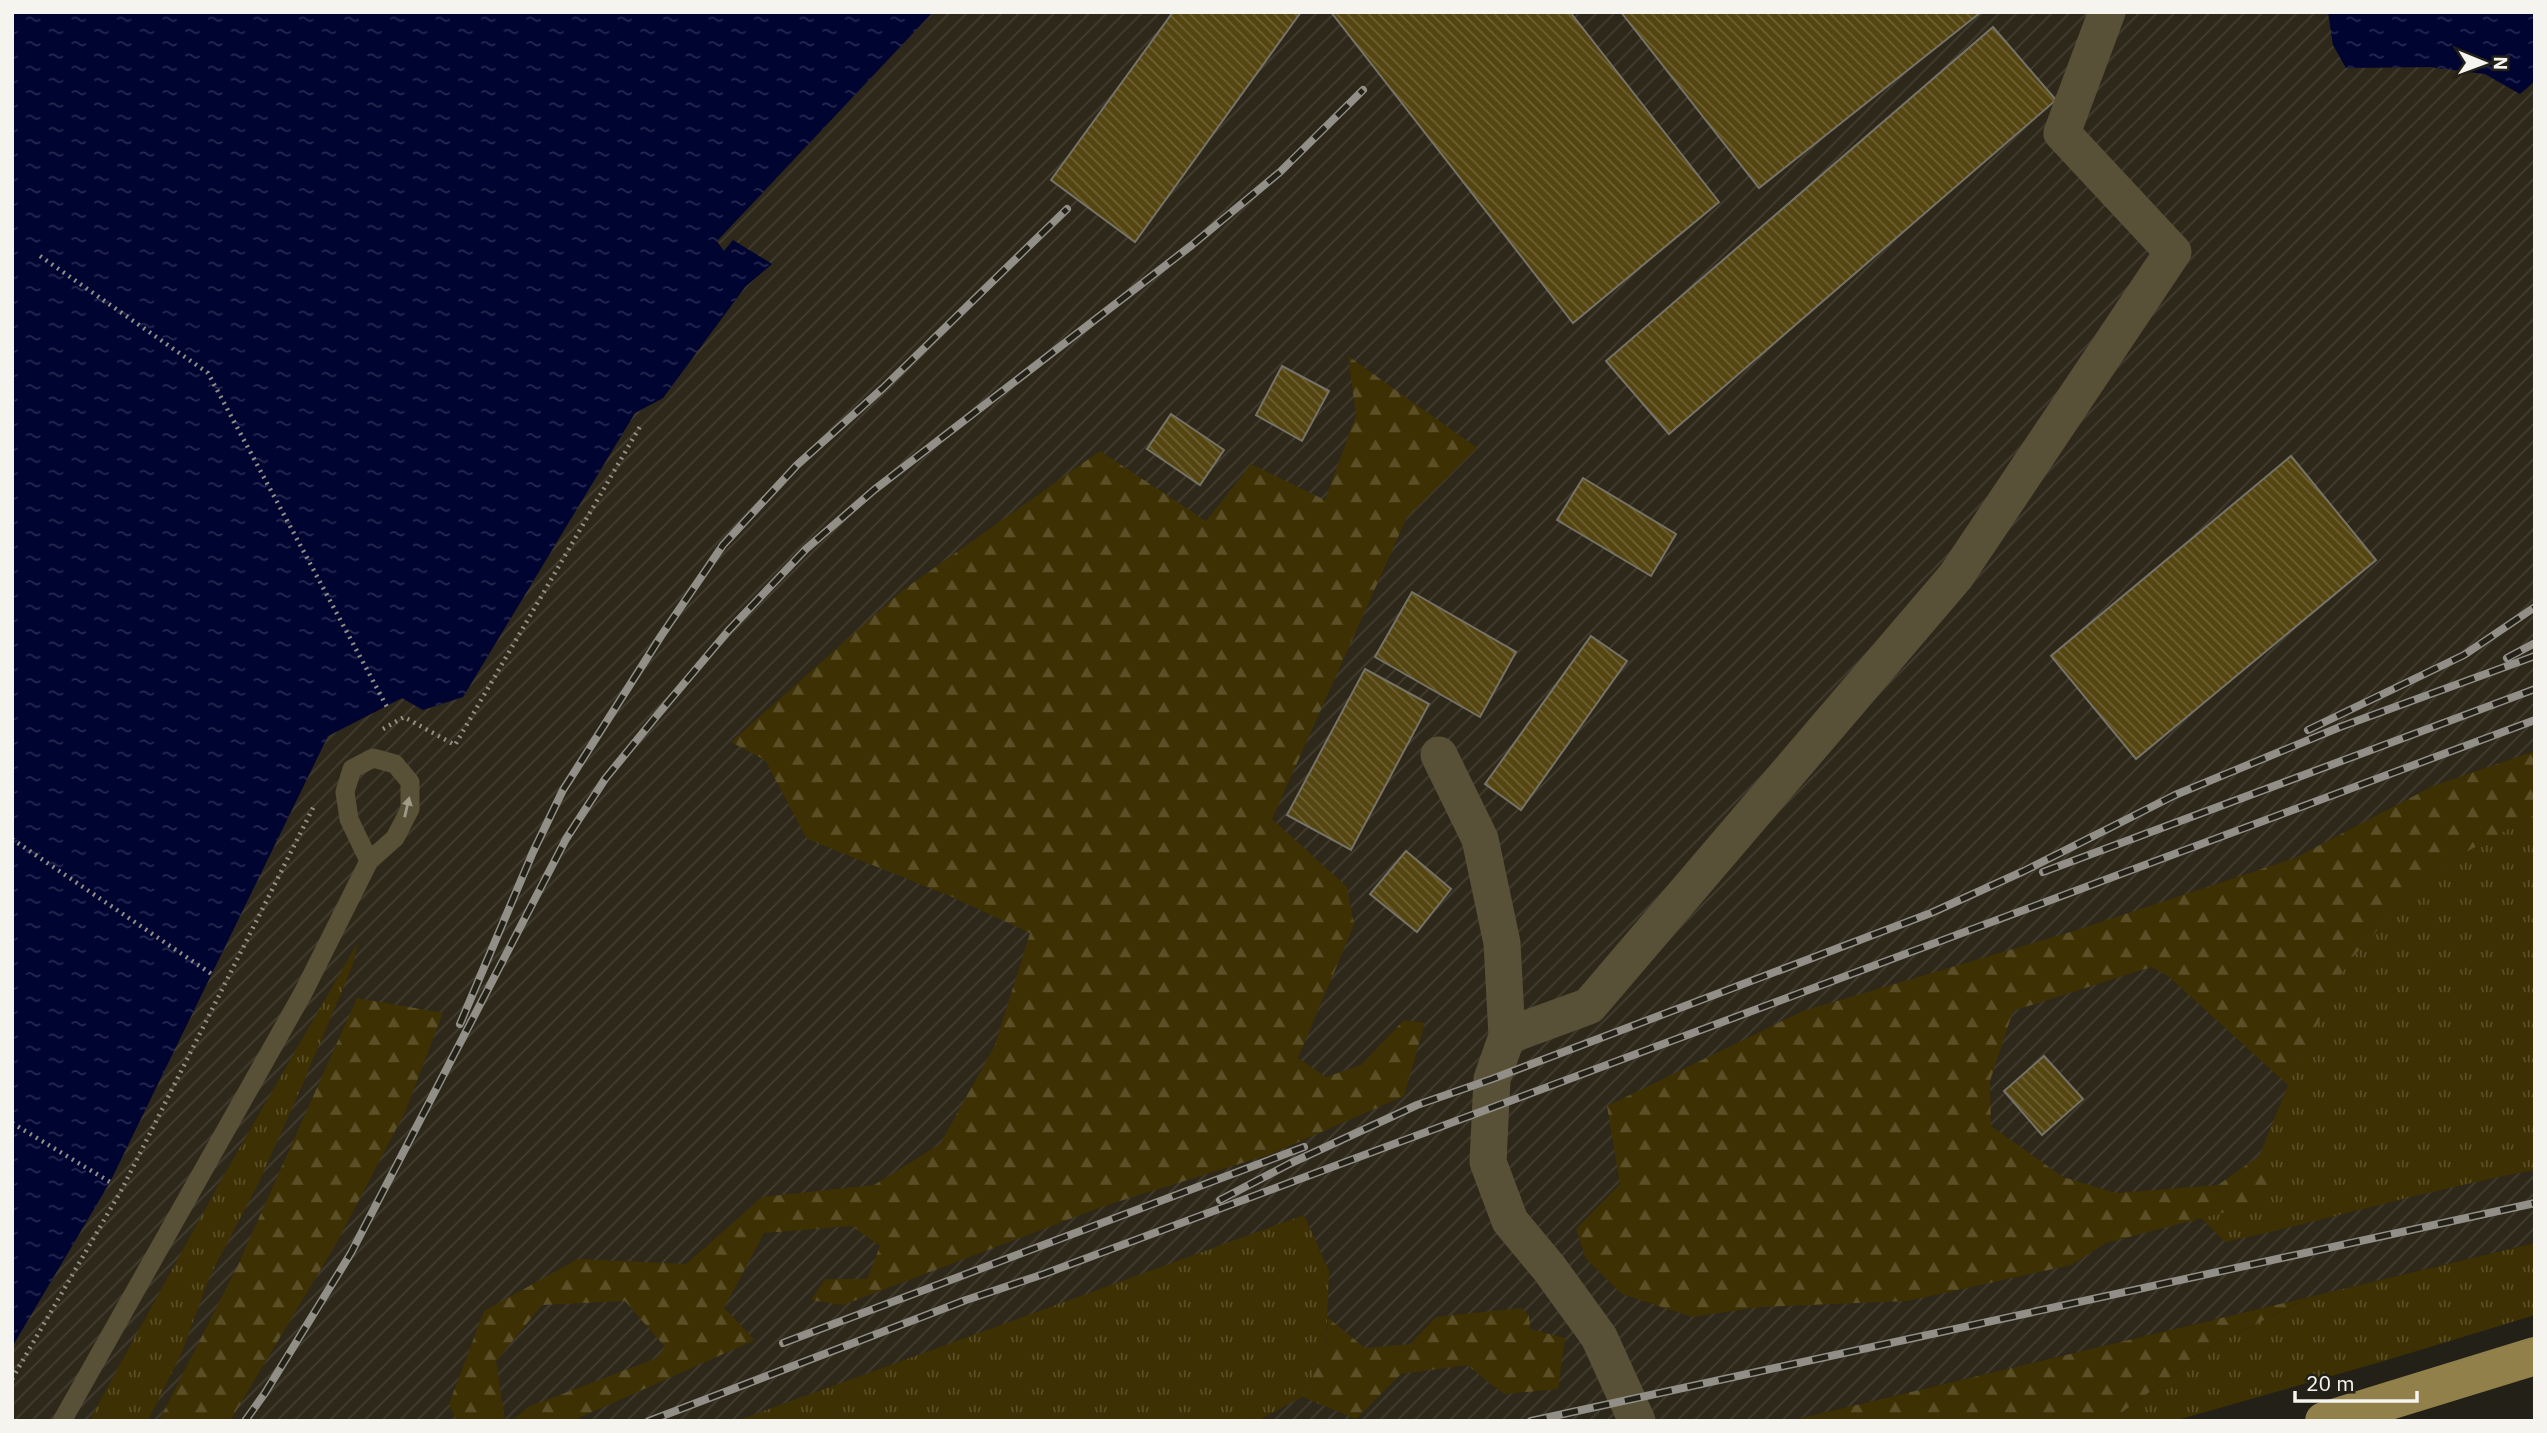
<svg xmlns="http://www.w3.org/2000/svg" width="2547" height="1433" font-family="'IBM Plex Sans',sans-serif">
  <style>
    .industrial { fill: url(#industrial-furrows) }
    .grass { fill: url(#grass-tufts) }
    .forest { fill: url(#forest-firs) }
    .water { fill: url(#water-ripples) }
    .building { fill: url(#building-back-hatch); stroke: #767368; stroke-width: 2 }
    .lines { fill: none; stroke-linecap: round; stroke-linejoin: round }
    .path { stroke: #918f88; stroke-width: 4.5; stroke-dasharray: 2 5; stroke-linecap: butt }
    .service { stroke: #585037; stroke-width: 19 }
    .minor { stroke: #585037; stroke-width: 37 }
    .primary { stroke: #91804a; stroke-width: 38 }
    .rail-casing { stroke: #918f87; stroke-width: 8 }
    .rail { stroke: #222017; stroke-width: 5; stroke-dasharray: 16; stroke-linecap: butt }
    .oneway { fill: #9f9a89 }
  </style>
  <defs>
    <pattern id="industrial-furrows" width="10" height="10" patternUnits="userSpaceOnUse" patternTransform="scale(1.75)"><rect width="10" height="10" fill="#2d2819"/><path d="M-1 1l2-2M0 10L10 0M9 11l2-2" fill="none" stroke="#423d30"/></pattern>
    <pattern id="grass-tufts" width="24" height="20" patternUnits="userSpaceOnUse" patternTransform="scale(1.75)"><rect width="24" height="20" fill="#3d3002"/><path d="M3 7l-1-3M5 7V3M7 7l1-3M15 17l-1-3M17 17v-4M19 17l1-3" fill="none" stroke="#5a4f27"/></pattern>
    <pattern id="forest-firs" width="22" height="20" patternUnits="userSpaceOnUse" patternTransform="scale(1.75)"><rect width="22" height="20" fill="#3d3002"/><path d="M5 1l3.5 6h-7zM16 11l3.5 6h-7z" fill="#5a4f27"/></pattern>
    <pattern id="water-ripples" width="26" height="14" patternUnits="userSpaceOnUse" patternTransform="scale(1.75)"><rect width="26" height="14" fill="#000431"/><path d="M2 4q2-2 4 0t4 0M15 11q2-2 4 0t4 0" fill="none" stroke="#26294f"/></pattern>
    <pattern id="building-back-hatch" width="6" height="6" patternUnits="userSpaceOnUse" patternTransform="scale(1.75)"><rect width="6" height="6" fill="#554611"/><path d="M-1 5l2 2M0 0l6 6M5-1l2 2" fill="none" stroke="#6e6134"/></pattern>
  </defs>
  <rect width="100%" height="100%" fill="#222017"/>
  <path class="industrial" d="M933,12H2328L2333,45L2346,68L2430,67L2485,74L2520,94L2535,81V1243L1789,1421H12V1347L110,1182L328,736L403,698L463,697L635,413L663,398L745,287L771,265L734,241L724,251L716,242Z"/>
  <path class="grass" d="M2535,814V1170C2431,1189 2329,1220 2225,1242L2201,1218L2264,1202L2281,1176L2259,1156L2288,1085L2347,963L2432,871Z
    M358,942L352,967L301,1088L258,1184L209,1278L182,1352L148,1421H89L215,1191Z
    M1304,1215L1329,1271L1326,1352L1302,1397L1257,1421H736Z
    M2535,1243V1315L2384,1361L2174,1421H2110L2211,1347L2309,1297Z"/>
  <path class="forest" d="M1348,356L1477,448L1407,517L1272,819L1347,887L1354,925L1298,1058L1326,1077L1361,1065L1404,1020L1425,1023L1404,1096L1271,1154L1104,1206L843,1305L811,1300L825,1279H867L880,1246L852,1226L764,1233L724,1308L755,1340L572,1421H512L528,1407L657,1358L665,1347L625,1301L542,1305L496,1361L505,1421H457L449,1404L484,1311L578,1259L686,1264L762,1197L874,1185L940,1144L995,1045L1030,933L950,896L807,839L765,760L731,742L903,590L1100,451L1206,521L1251,464L1325,500L1356,415Z
    M2535,751V814L2432,871L2347,963L2288,1085L2168,976L2151,967L2013,1011L1990,1081L1991,1126L2063,1177L2116,1193L2218,1185L2259,1156L2282,1176L2264,1202L2106,1243L2071,1265L1908,1301L1760,1307L1692,1317L1622,1294L1586,1259L1576,1229L1620,1184L1607,1106L1803,1011L2077,930L2295,858L2433,786Z
    M357,998L443,1013L405,1112L337,1242L230,1421H159L238,1265Z
    M2309,1297L2211,1347L2110,1421H1789Z
    M1521,1308L1529,1316L1530,1329L1565,1338L1558,1389L1504,1394L1467,1365L1401,1374L1356,1419L1302,1397L1326,1352L1328,1318L1365,1348L1410,1344L1436,1317Z"/>
  <path class="water" d="M12,12H933L717,241L724,251L733,240L772,264L745,287L663,398L635,413L463,697L423,710L402,698L328,736L110,1182L12,1347Z
    M2328,12H2535V81L2520,94L2485,74L2430,67L2346,68L2333,45Z"/>
  <path class="building" d="M1173,12H1301L1135,242L1051,180Z
    M1331,12H1570L1719,202L1573,323Z
    M1621,12H1981L1759,188Z
    M1993,27L2056,100L1669,434L1606,361Z
    M1282,366L1329,391L1302,441L1256,415Z
    M1171,414L1224,450L1200,485L1147,449Z
    M2291,456L2376,560L2136,759L2051,656Z
    M1583,478L1676,534L1651,576L1557,520Z
    M1412,592L1516,652L1480,717L1375,657Z
    M1591,636L1627,661L1521,810L1485,784Z
    M1365,669L1429,704L1351,850L1287,815Z
    M1406,851L1451,889L1417,932L1370,894Z
    M2044,1056L2083,1099L2042,1135L2004,1091Z"/>
  <g class="lines">
    <path class="path" d="M40,256L208,373L387,707
      M383,729L404,717L455,745L642,423
      M12,839L213,975
      M12,1123L110,1182
      M12,1379L122,1189L315,804"/>
    <path class="service" d="M62,1421L303,993L369,861L395,838L410,809V782L395,764L373,758L352,769L345,792L349,819L369,861"/>
    <path class="minor" d="M1439,755L1480,839L1502,943L1507,1036L1492,1079L1488,1162L1510,1221L1549,1268L1599,1337L1637,1421
      M1507,1036L1589,1006L1956,576L2173,252L2062,133L2107,12"/>
    <path class="primary" d="M2324,1421L2535,1356"/>
    <g class="rail-casing">
      <path id="rail" d="M2507,658L2535,643
        M2308,730L2464,655L2535,607
        M2043,872L2535,689
        M460,1024L533,852L563,790L661,636L723,545L797,465L883,388L1067,209
        M1220,1200L1289,1164L1417,1105L1492,1079L1931,913L2024,871L2175,795L2340,727L2535,656
        M783,1343L1304,1147
        M245,1421L265,1393L351,1253L566,839L605,779L659,713L729,630L806,549L874,490L1192,245L1280,172L1363,90
        M649,1421L966,1300L1044,1274L2535,720
        M1531,1421L2535,1203"/>
    </g>
    <use href="#rail" class="rail"/>
  </g>
  <defs><path id="oneway-solid" d="M-6-.8H1V-3.2L6.5 0L1 3.2V.8H-6Z" transform="scale(1.75)"/></defs>
  <use class="oneway" href="#oneway-solid" transform="translate(407 807) rotate(-77)"/>
  <rect width="2547" height="1433" fill="none" stroke="#f6f4ee" stroke-width="28"/>
  <g transform="translate(2484 63) rotate(91)" stroke="#222017" stroke-width="5" paint-order="stroke">
  <path d="M0-5L12 26L0 18L-12 26Z" fill="#f6f4ee"/>
  <text y="-10" font-size="19" font-weight="bold" text-anchor="middle" fill="#f6f4ee">N</text>
  </g>
  <path d="M2295 1391v10h122v-10" fill="none" stroke="#f6f4ee" stroke-width="3.5"/>
  <text x="2306" y="1391" font-size="21" fill="#f6f4ee" stroke="#222017" stroke-width="5" paint-order="stroke">20 m</text>
</svg>
